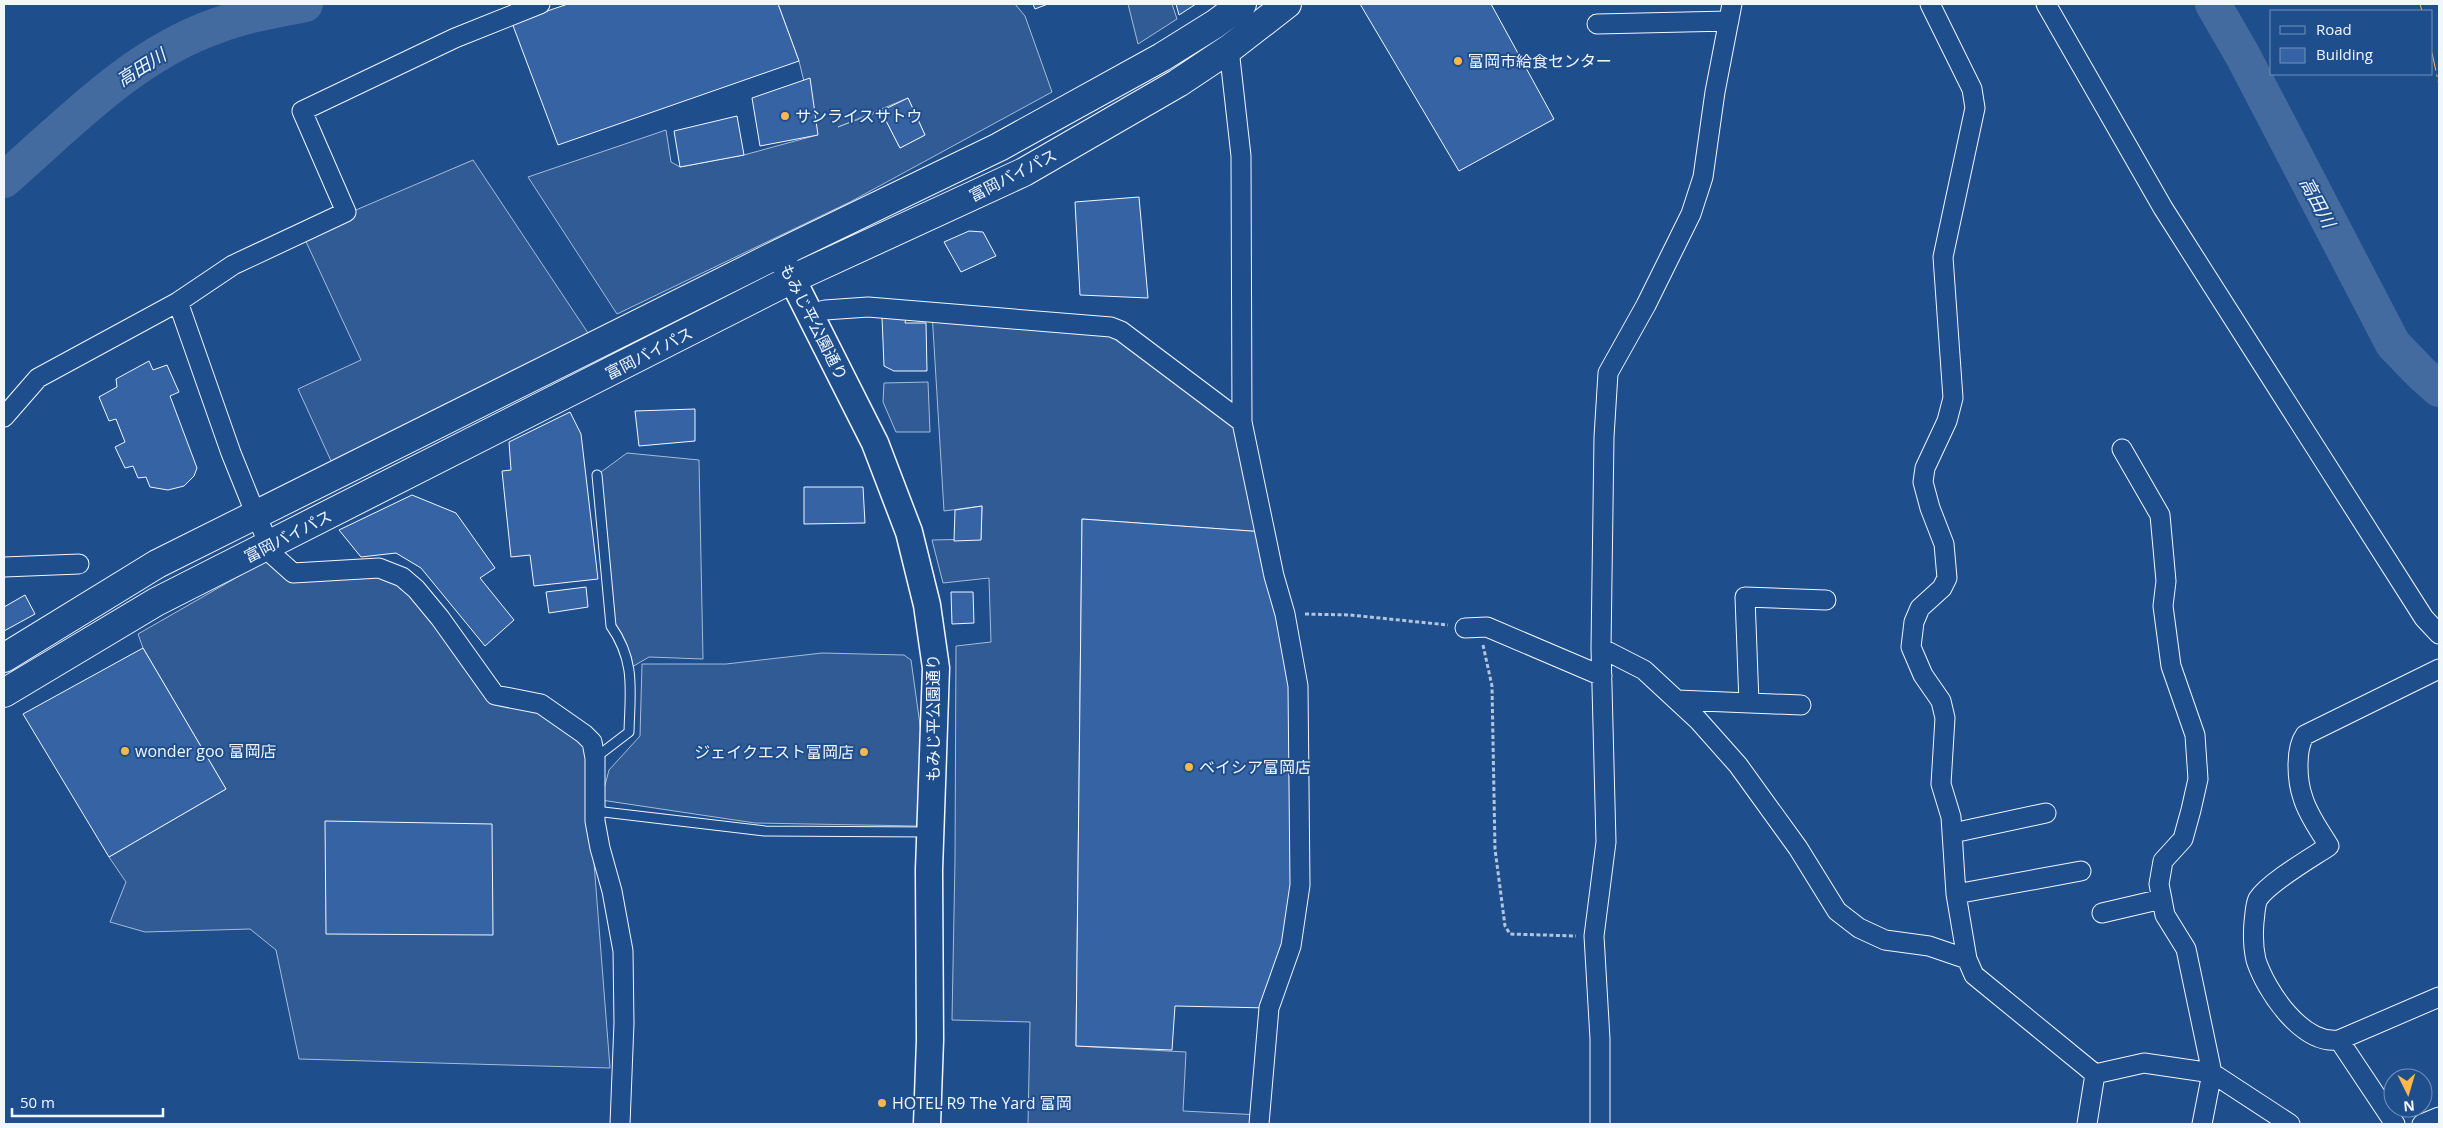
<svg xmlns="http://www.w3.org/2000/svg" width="2443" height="1128" font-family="'Open Sans','Noto Sans JP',sans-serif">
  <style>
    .built { fill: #305b95; stroke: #a8bbd7; fill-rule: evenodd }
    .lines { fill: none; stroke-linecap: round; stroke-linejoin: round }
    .river { stroke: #446ba0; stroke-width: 36 }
    .building { fill: #3563a3; stroke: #f2f6ff }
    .lane-casing { stroke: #f2f6ff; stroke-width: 11 }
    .street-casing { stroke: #f2f6ff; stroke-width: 21 }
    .secondary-casing { stroke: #f2f6ff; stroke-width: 29 }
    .highway-casing { stroke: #f2f6ff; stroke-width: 30 }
    .path { stroke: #b3c4dc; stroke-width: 3; stroke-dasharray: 4 2.5; stroke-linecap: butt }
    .lane { stroke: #1f4e8c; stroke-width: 9 }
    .street { stroke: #1f4e8c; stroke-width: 19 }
    .secondary { stroke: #1f4e8c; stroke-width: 26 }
    .highway { stroke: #1f4e8c; stroke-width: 28 }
    .power { stroke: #ffb74d; stroke-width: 1; stroke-dasharray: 18 4 2.5 4; stroke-linecap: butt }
    .poi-dot { fill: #ffb74d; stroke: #1f4e8c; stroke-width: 2 }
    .labels { text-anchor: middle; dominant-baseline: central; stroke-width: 4; stroke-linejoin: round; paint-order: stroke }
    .poi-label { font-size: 16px; fill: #f2f6ff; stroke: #1f4e8c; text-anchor: start }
    .street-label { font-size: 16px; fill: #f2f6ff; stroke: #1f4e8c }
    .water-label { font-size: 18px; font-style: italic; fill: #f2f6ff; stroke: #1f4e8c }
  </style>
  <rect width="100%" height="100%" fill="#1f4e8c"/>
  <path class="built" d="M778,4H1015L1025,16L1052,92L850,202L617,314L528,177L666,130L671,162L680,167L744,155L817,135L799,61ZM908,98L925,135L900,148L881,111L838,127Z
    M1128,4H1172L1177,19L1138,44Z
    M473,160L588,333L332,463L298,389L361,360L302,233Z
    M932,312L1111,327L1242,422L1265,532L1082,519L1076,1046L1186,1052L1183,1111L1260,1115L1259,1124H1028L1030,1022L952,1020L955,860L956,646L991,642L989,578L943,583L932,540L981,539L982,506L944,511Z
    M928,382L930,432H896L883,402L884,383Z
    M627,453L699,460L703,659L649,657L632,667L611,626L597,475Z
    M274,556L293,573L402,577L495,695L541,704L584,734L610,1068L299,1059L276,950L250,929L145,932L110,922L126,882L109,857L226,789L143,648L138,634Z
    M822,653L904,655L911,660L921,732L917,826L755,823L601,800L609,770L640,736L642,664H726Z"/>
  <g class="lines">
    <path class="river" d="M2213,4L2243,56L2393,344L2421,373L2439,389
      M4,180C69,123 133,55 216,26C244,15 275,10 305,4"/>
  </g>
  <path class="building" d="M568,4H778L799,61L558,145L512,23Z
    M1033,4H1048L1035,9Z
    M1176,4H1196L1179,15Z
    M1360,4H1491L1554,119L1459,171Z
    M810,78L818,135L760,146L752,98Z
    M908,98L925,135L900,148L881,111Z
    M737,116L744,155L680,167L674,131Z
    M1139,197L1148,298L1080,295L1075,202Z
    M969,231L983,232L996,256L961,272L944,242Z
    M882,317H906L905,323H926L927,371H894L884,366Z
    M149,361L153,370L167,365L179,392L170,396L197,468L194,476L184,486L168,490L150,487L146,477L138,478L133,466L125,468L115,447L125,442L116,419L109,421L99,397L117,387L116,379Z
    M695,409V441L639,446L635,411Z
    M570,412L581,434L598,579L534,586L530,555L511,557L502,471L511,470L509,442Z
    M804,487H863L865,523L804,524Z
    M412,495L456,513L495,568L480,578L514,620L485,646L421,568L396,553L361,557L339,530Z
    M982,506L981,540L954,541L955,510Z
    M1082,519L1265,532L1298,686L1291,946L1269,1008L1175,1006L1172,1050L1076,1046Z
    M586,587L588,607L549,613L546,592Z
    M951,592H973L974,623L952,624Z
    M25,595L35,614L4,631V607Z
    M143,648L226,789L109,857L23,714Z
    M325,821L492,824L493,935L326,934Z"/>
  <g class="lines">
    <g class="lane-casing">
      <path id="lane" d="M595,758L629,732C630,691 636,662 611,626L597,475
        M595,811L765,831L928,832"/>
    </g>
    <g class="street-casing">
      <path id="street" d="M1930,4L1972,89L1975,108L1943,257L1953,398L1947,421L1925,468L1923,482L1930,508L1944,544L1947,578L1942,588L1920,608L1914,622L1911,647L1923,675L1941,701L1945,718L1941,784L1951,817L1956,894L1967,959L1974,975L2095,1074L2144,1063L2212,1073L2290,1124
        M2046,4L2163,208L2424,618L2439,634
        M1597,24L1729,21
        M1229,49L1241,156L1242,422L1274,576L1285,614L1298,686L1300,885L1291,946L1269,1008L1259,1124
        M178,302L231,453L256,515L274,556L293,573L379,568L402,577L416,589L440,618L495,695L541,704L584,734L592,742L595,758V821L600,848L612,891L623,951L624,1023L620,1124
        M811,314L825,310L868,307L1111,327L1121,331L1242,422
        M4,417L38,378L178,302L233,265L346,212L302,111L455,38L540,4
        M2122,449L2160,515L2166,581L2163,606L2171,666L2195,735L2198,779L2191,810L2183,839L2163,861L2159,884L2165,915L2186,949L2212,1073L2202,1124
        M4,567L79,564
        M1465,628L1487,627L1602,676
        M1601,648L1644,670L1698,720L1738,765L1798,848L1837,911L1859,928L1885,940L1929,946L1967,959
        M2439,669L2305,735C2295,749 2297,781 2303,798C2308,815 2320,831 2329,846C2311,858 2269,882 2258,899C2255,905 2255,915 2254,922C2253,934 2253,947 2256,960C2266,991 2302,1045 2339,1040L2439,997
        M1677,700L1801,705
        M1749,703L1745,597L1826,600
        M1953,833L2046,813
        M1956,894L2081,871
        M2102,913L2162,899
        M2339,1040L2395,1124
        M1600,1124V1039L1594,936L1606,842L1601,648L1604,437L1608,373L1646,305L1691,214L1703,177L1715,92L1732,4
        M2087,1124L2095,1074
        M2422,1124L2439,1117"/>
    </g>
    <g class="secondary-casing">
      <path id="secondary" d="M782,259L875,443L909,532L927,605L936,668L929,870L930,1040L927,1124"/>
    </g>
    <g class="highway-casing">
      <path id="highway" d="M4,658L157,564L780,253L999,147L1162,57L1215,24L1242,4
        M4,693L156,602L792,279L1024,172L1178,83L1229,49L1287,4"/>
    </g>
    <path class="path" d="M1305,614L1350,615L1448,625
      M1483,645L1492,686L1495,849L1505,926L1510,934L1576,936"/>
    <use href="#lane" class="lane"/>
    <use href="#street" class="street"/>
    <use href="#secondary" class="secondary"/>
    <use href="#highway" class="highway"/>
    <path class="power" d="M2420,4L2422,11
      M2432,53L2439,85"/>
  </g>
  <g class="poi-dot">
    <circle cx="1458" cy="61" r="5"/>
    <circle cx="785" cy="116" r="5"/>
    <circle cx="125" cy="751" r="5"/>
    <circle cx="864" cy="752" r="5"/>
    <circle cx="1189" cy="767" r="5"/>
    <circle cx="882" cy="1103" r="5"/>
  </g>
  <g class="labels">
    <g class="poi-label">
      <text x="1468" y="61">富岡市給食センター</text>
      <text x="795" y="116">サンライスサトウ</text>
      <text x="135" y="751">wonder goo 富岡店</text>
      <text x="854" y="752" text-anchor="end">ジェイクエスト富岡店</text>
      <text x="1199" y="767">ベイシア富岡店</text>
      <text x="892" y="1103">HOTEL R9 The Yard 富岡</text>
    </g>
    <g class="street-label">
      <text transform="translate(1013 175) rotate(-27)">富岡バイパス</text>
      <text transform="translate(814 322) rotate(63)">もみじ平公園通り</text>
      <text transform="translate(649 353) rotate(-27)">富岡バイパス</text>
      <text transform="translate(288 536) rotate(-27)">富岡バイパス</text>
      <text transform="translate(933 718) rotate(-90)">もみじ平公園通り</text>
    </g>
    <g class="water-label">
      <text transform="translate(141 67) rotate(-32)">高田川</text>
      <text transform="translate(2318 202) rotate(62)">高田川</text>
    </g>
  </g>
  <rect width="2443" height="1128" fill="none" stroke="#f2f6ff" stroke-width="10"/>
  <rect x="2270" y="10" width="162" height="65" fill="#1f4e8c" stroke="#7391ba"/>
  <rect x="2280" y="26" width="25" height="8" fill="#1f4e8c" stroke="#7391ba"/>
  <text x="2316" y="35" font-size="15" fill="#f2f6ff">Road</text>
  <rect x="2280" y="48" width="25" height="15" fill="#3563a3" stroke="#7391ba"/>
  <text x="2316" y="60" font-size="15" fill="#f2f6ff">Building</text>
  <g transform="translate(2408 1093) rotate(175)"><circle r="24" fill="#1f4e8c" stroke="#7391ba"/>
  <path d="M0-4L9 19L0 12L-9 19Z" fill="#ffb74d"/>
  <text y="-8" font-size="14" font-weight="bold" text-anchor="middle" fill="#f2f6ff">N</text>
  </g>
  <path d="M12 1108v8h151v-8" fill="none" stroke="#f2f6ff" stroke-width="2.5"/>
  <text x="20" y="1108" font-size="15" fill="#f2f6ff" stroke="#1f4e8c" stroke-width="4" paint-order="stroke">50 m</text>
</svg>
